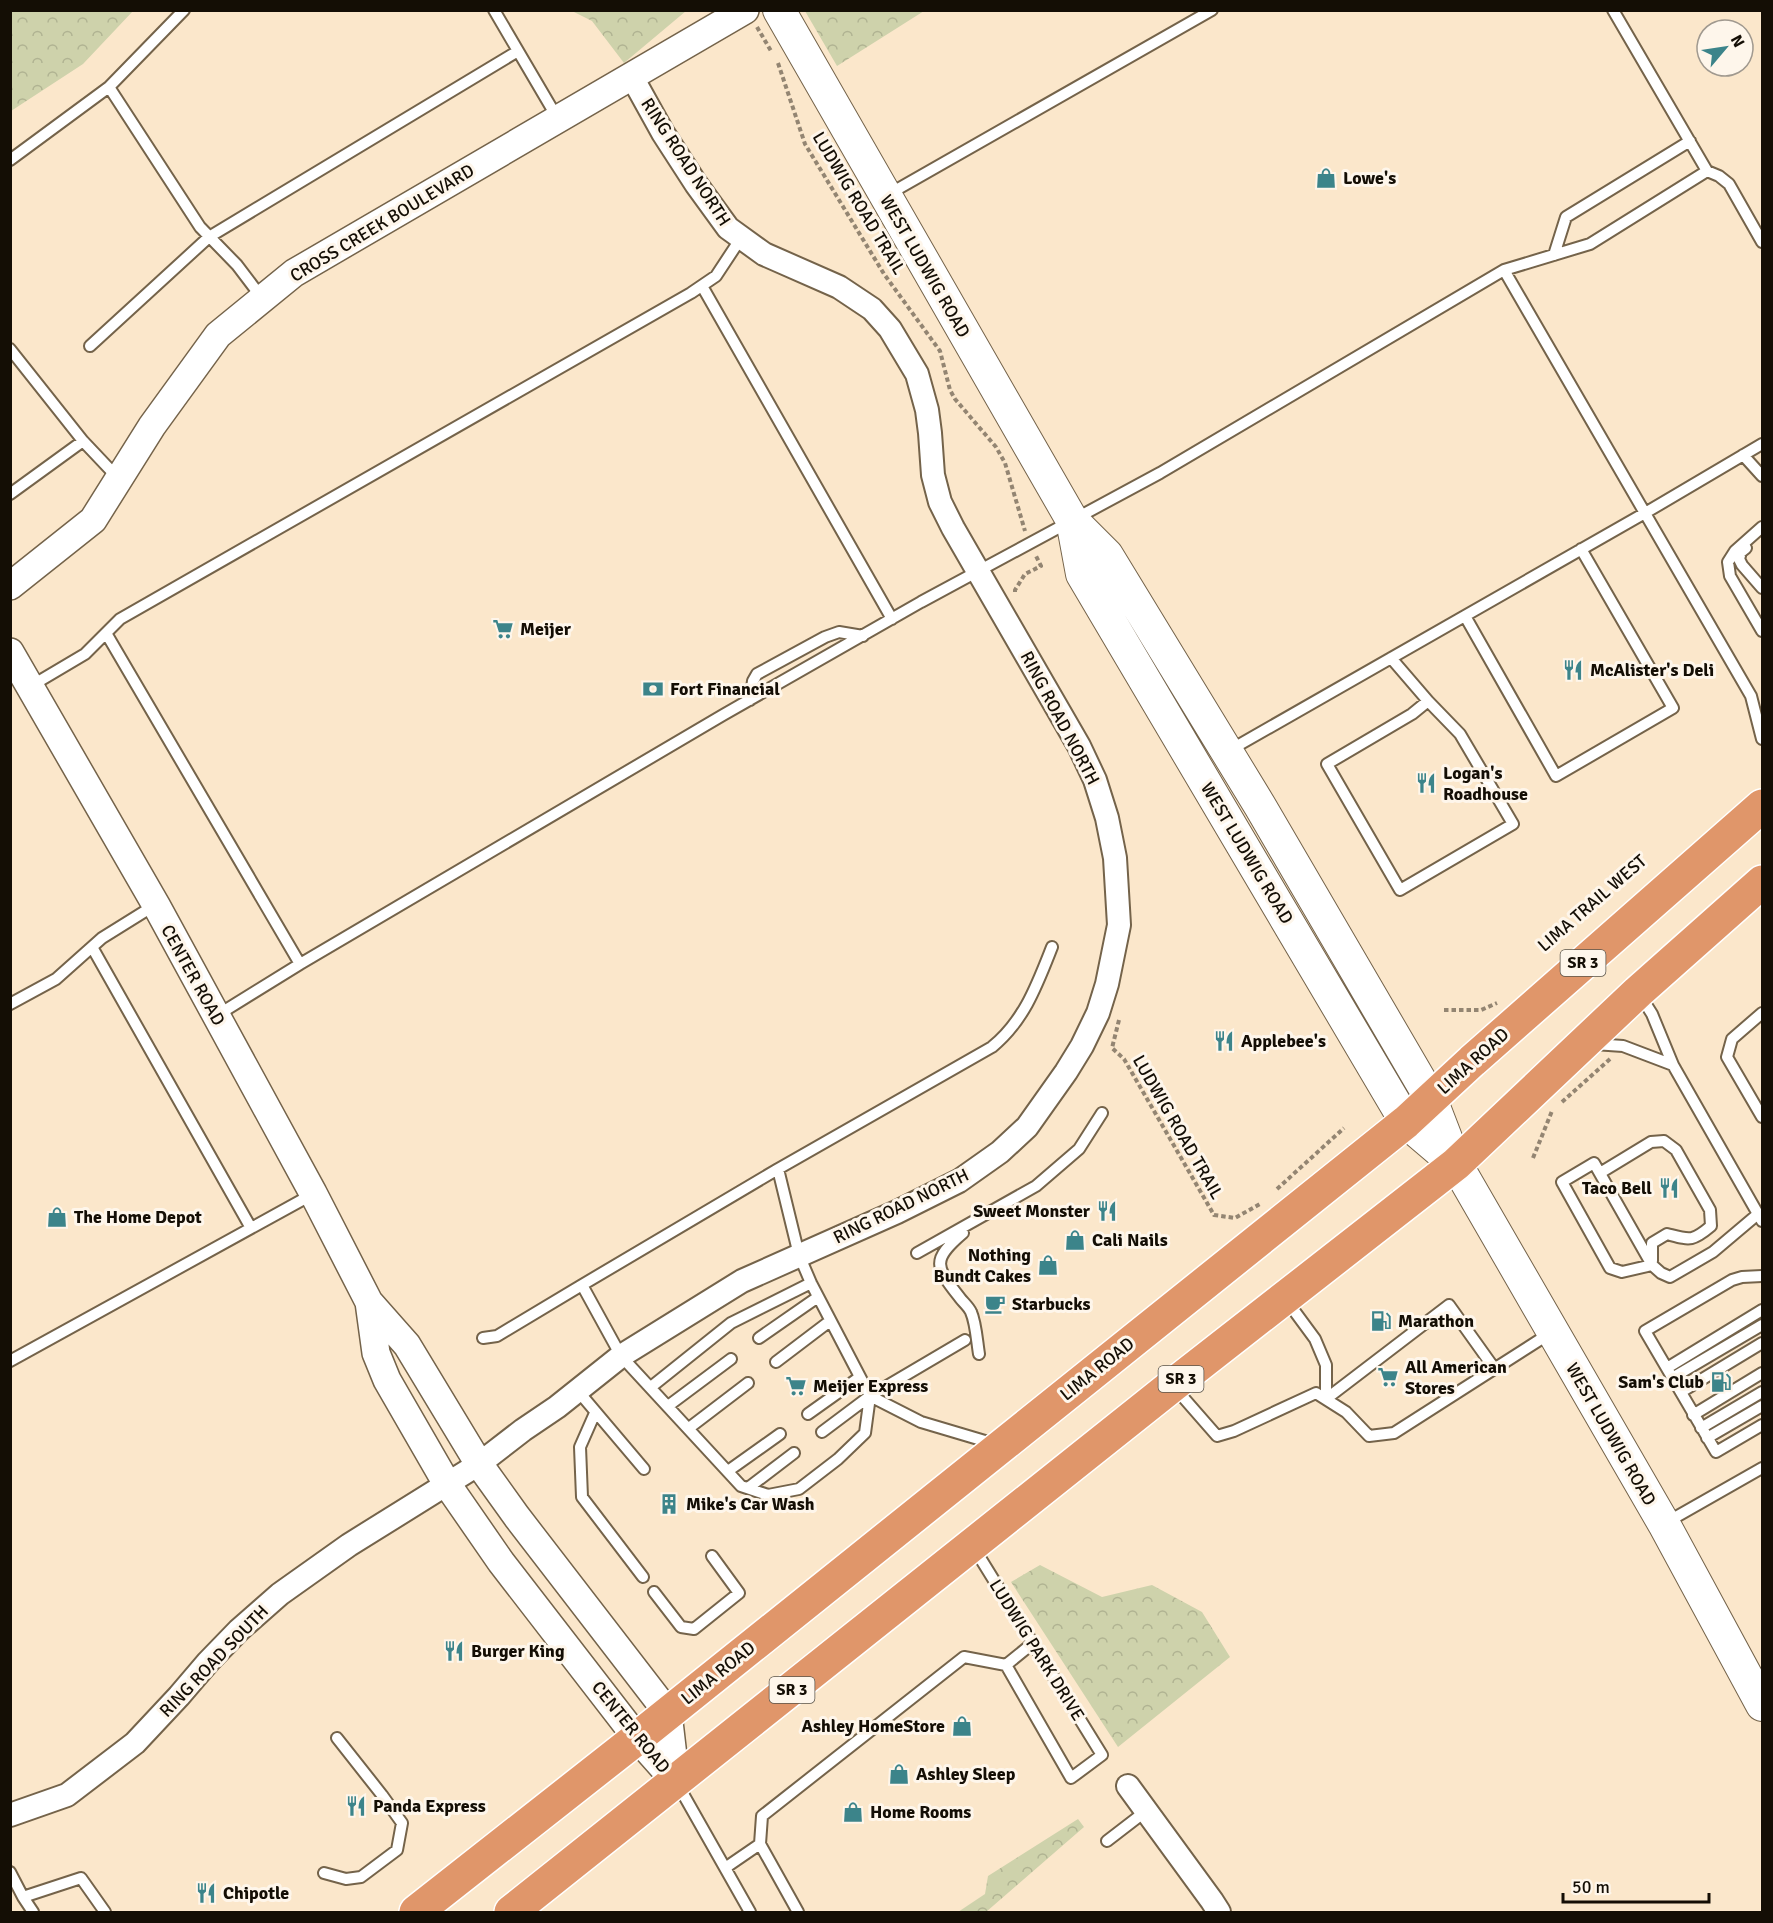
<svg xmlns="http://www.w3.org/2000/svg" width="1773" height="1923" font-family="Signika,sans-serif">
  <style>
    .forest { fill: url(#forest-crowns) }
    .lines { fill: none; stroke-linecap: round; stroke-linejoin: round }
    .service-casing { stroke: #74634a; stroke-width: 14 }
    .minor-casing { stroke: #74634a; stroke-width: 26 }
    .tertiary-casing { stroke: #74634a; stroke-width: 30 }
    .secondary-casing { stroke: #74634a; stroke-width: 34 }
    .trunk-casing { stroke: #fff; stroke-width: 36 }
    .path { stroke: #938572; stroke-width: 4; stroke-dasharray: 4.5 3; stroke-linecap: butt }
    .service { stroke: #fff; stroke-width: 10 }
    .minor { stroke: #fff; stroke-width: 22 }
    .tertiary { stroke: #fff; stroke-width: 27 }
    .secondary { stroke: #fff; stroke-width: 32 }
    .trunk { stroke: #e0966a; stroke-width: 33 }
    .labels { text-anchor: middle; dominant-baseline: central; stroke-width: 6; stroke-linejoin: round; paint-order: stroke }
    .shield { fill: #fef6eb; stroke: #5a544a; stroke-width: 1.5 }
    .shield-label { font-size: 16px; font-weight: bold; fill: #140e05 }
    .street-label { font-size: 18px; fill: #140e05; stroke: #fef6eb }
    .poi-label { font-size: 18px; font-weight: bold; fill: #140e05; stroke: #fef6eb; text-anchor: start }
  </style>
  <defs>
    <pattern id="forest-crowns" width="20" height="18" patternUnits="userSpaceOnUse" patternTransform="scale(1.5)"><rect width="20" height="18" fill="#ced2ab"/><path d="M2 6a3 3 0 1 1 6 0M12 15a3 3 0 1 1 6 0" fill="none" stroke="#b0b392"/></pattern>
  </defs>
  <rect width="100%" height="100%" fill="#fbe7cb"/>
  <path class="forest" d="M11,10H133V11L83,64L11,111Z
    M572,11L686,10V11L624,63L592,21Z
    M805,11H924L837,66Z
    M1040,1565L1102,1597L1152,1585L1202,1612L1230,1657L1118,1747L1011,1582Z
    M1078,1819L1084,1827L986,1912H958L985,1894L988,1876Z"/>
  <g class="lines">
    <g class="service-casing">
      <path id="service" d="M184,10L109,87L200,227L237,265L262,298
        M494,10L558,119
        M1613,10L1707,171L1719,176L1729,184L1762,242
        M10,160L109,87
        M889,194L1212,10
        M1554,255L1566,217L1690,141
        M1504,270L1751,696L1762,739
        M702,286L892,619
        M90,346L209,237L518,51
        M10,349L83,441
        M1743,455L1762,476
        M10,494L83,441L118,478
        M1762,527L1735,551L1728,562L1730,576L1762,631
        M1746,548L1741,552L1739,559L1742,565L1762,588
        M1465,616L1556,776L1673,708L1581,549
        M106,633L300,964
        M1391,658L1428,701L1412,714L1327,764L1400,890L1513,824L1460,734L1428,701
        M31,686L85,654L120,619L691,293L716,276L741,238
        M750,700L753,681L757,674L825,637L839,632L863,636
        M1230,750L1645,513L1762,444
        M92,947L251,1228
        M1640,995L1652,1014L1673,1065L1762,1221
        M10,1004L56,979L102,938L155,905
        M1762,1013L1732,1039L1727,1057L1762,1117
        M216,1016L300,964L723,715L921,602L1160,473L1504,270L1590,244L1707,171
        M1594,1044L1623,1046L1673,1065
        M778,1169L582,1285L621,1356L741,1486L768,1495L799,1489L838,1459L865,1433L870,1396
        M1600,1173L1651,1142L1664,1141L1676,1150L1710,1210L1711,1226C1692,1242 1690,1240 1667,1234L1652,1243V1261
        M963,1233C930,1261 936,1267 960,1298C963,1302 969,1307 971,1312C976,1323 977,1342 979,1354
        M917,1253L1036,1186L1079,1149L1102,1113
        M1652,1265L1594,1163L1562,1182L1610,1268L1622,1272L1652,1265L1661,1273L1670,1277L1713,1252L1758,1214
        M1762,1276L1742,1277L1732,1280L1645,1331L1716,1452L1762,1425
        M1287,1301L1315,1339L1326,1365V1399
        M483,1338L497,1336L582,1285
        M759,1338L818,1297
        M10,1361L313,1194
        M776,1362L830,1321
        M1667,1368L1762,1310
        M1672,1378L1762,1325
        M651,1387L731,1323L811,1283
        M1175,1388L1217,1436L1234,1431L1316,1393L1346,1412L1369,1436L1394,1433L1552,1332
        M578,1391L644,1469
        M1681,1392L1762,1343
        M1326,1399L1449,1305L1494,1368
        M668,1406L731,1359
        M595,1413L580,1447L582,1497L643,1577
        M808,1414L860,1377
        M1693,1415L1762,1373
        M689,1428L748,1383
        M1701,1428L1762,1392
        M822,1432L870,1396L965,1340
        M1707,1438L1762,1406
        M995,1444L921,1422L870,1396L811,1283L799,1255L778,1169L992,1047C1024,1021 1037,985 1052,947
        M728,1471L780,1434
        M748,1488L794,1453
        M1667,1522L1762,1468
        M974,1548L1102,1755L1071,1778L1006,1665
        M654,1592L681,1627L694,1629L739,1593L712,1556
        M678,1785L750,1912
        M1107,1841L1146,1811
        M760,1844L798,1912
        M725,1868L760,1844L762,1816L964,1657L1006,1665L1033,1643
        M10,1872L23,1897L33,1912
        M324,1873L346,1879L361,1877L397,1850L402,1823L382,1795L337,1738
        M23,1897L81,1878L105,1912"/>
    </g>
    <g class="minor-casing">
      <path id="minor" d="M1128,1786L1212,1901L1219,1912
        M10,1815L67,1795L135,1743L179,1696L208,1662L239,1630L280,1594L349,1545L479,1464L523,1430L557,1407L621,1356L742,1281L897,1212L959,1181L1000,1152L1027,1127L1066,1072L1082,1046L1098,1013L1107,984L1119,925L1115,858L1107,818L1095,780L1079,746L953,528L940,502L933,475L930,433L927,410L917,374L890,329L872,309L839,287L764,254L728,228L696,184L663,133L632,77"/>
    </g>
    <g class="tertiary-casing">
      <path id="tertiary" d="M10,586L93,520L152,426L218,335L294,273L745,10
        M10,652L156,905L313,1193L369,1302L407,1345L479,1464L517,1517L668,1713L676,1782
        M369,1302L376,1353L387,1380L447,1484L501,1562L637,1738L676,1782"/>
    </g>
    <g class="secondary-casing">
      <path id="secondary" d="M779,10L1072,520L1107,555L1260,806L1431,1099L1456,1164L1664,1524L1762,1705
        M1072,520L1082,574L1406,1122L1453,1162"/>
    </g>
    <g class="trunk-casing">
      <path id="trunk" d="M416,1912L631,1743L1406,1122L1472,1061L1762,806
        M511,1912L1173,1385L1456,1164L1638,992L1762,882"/>
    </g>
    <path class="path" d="M757,27L771,51
      M778,63L805,144L884,274L940,351L950,390L955,399L996,447L1005,463L1025,531
      M1015,592V590L1025,574L1041,566L1035,554
      M1444,1010H1481L1497,1003
      M1119,1020L1112,1048L1124,1059L1214,1215L1235,1218L1260,1204
      M1562,1102L1610,1059
      M1533,1158L1552,1111
      M1277,1189L1344,1128"/>
    <use href="#service" class="service"/>
    <use href="#minor" class="minor"/>
    <use href="#tertiary" class="tertiary"/>
    <use href="#secondary" class="secondary"/>
    <use href="#trunk" class="trunk"/>
  </g>
  <defs>
    <g id="shop-bare" transform="scale(1.62)"><path d="M-5-2.5h2.3a2.7 3.5 0 0 1 5.4 0H5L5.5 6h-11ZM-1.5-2.5h3a1.5 2.3 0 0 0-3 0Z" fill="#3c848a" stroke="#fef6eb" stroke-width="2.5" paint-order="stroke"/></g>
    <g id="supermarket-bare" transform="scale(1.62)"><path d="M-6-5.5h2.5l.6 2H6L4.5 2H-2.5L-4.4-4H-6ZM-1.5 3.2a1.3 1.3 0 1 0 .1 0ZM3 3.2a1.3 1.3 0 1 0 .1 0Z" fill="#3c848a" stroke="#fef6eb" stroke-width="2.5" paint-order="stroke"/></g>
    <g id="restaurant-bare" transform="scale(1.62)"><path d="M-5-6h1v4h1v-4h1v4h1v-4h1v5L-1.5 .5V6h-2V.5L-5-1ZM5-6V6H3V1.5H1.5Q1.5-4 5-6Z" fill="#3c848a" stroke="#fef6eb" stroke-width="2.5" paint-order="stroke"/></g>
    <g id="bank-bare" transform="scale(1.62)"><path d="M-6-4H6V4H-6ZM0-2.3a2.3 2.3 0 1 0 0 4.6a2.3 2.3 0 1 0 0-4.6Z" fill="#3c848a" stroke="#fef6eb" stroke-width="2.5" paint-order="stroke"/></g>
    <g id="cafe-bare" transform="scale(1.62)"><path d="M-5.5-4.5H6V0H3Q3 3.5 0 3.5H-2.5Q-5.5 3.5-5.5 0ZM3-3.2v2h1.7v-2ZM-6 4.5H4V6H-6Z" fill="#3c848a" stroke="#fef6eb" stroke-width="2.5" paint-order="stroke"/></g>
    <g id="fuel-bare" transform="scale(1.62)"><path d="M-5.5-6h7V0h2V4h1.3V-2.5L3-4.5l.8-.8L6-3V5H2.5V1h-1V6h-7ZM-4.2-4.7v3.2H.2V-4.7Z" fill="#3c848a" stroke="#fef6eb" stroke-width="2.5" paint-order="stroke"/></g>
    <g id="building-bare" transform="scale(1.62)"><path d="M-4-6H4V6H1V3H-1V6H-4ZM-2.5-4.3h1.7v1.8h-1.7ZM.8-4.3h1.7v1.8H.8ZM-2.5-1h1.7V.8h-1.7ZM.8-1h1.7V.8H.8Z" fill="#3c848a" stroke="#fef6eb" stroke-width="2.5" paint-order="stroke"/></g>
  </defs>
  <g fill-rule="evenodd">
    <use href="#shop-bare" x="1326" y="178"/>
    <use href="#supermarket-bare" x="503" y="629"/>
    <use href="#restaurant-bare" x="1573" y="670"/>
    <use href="#bank-bare" x="653" y="689"/>
    <use href="#restaurant-bare" x="1426" y="783"/>
    <use href="#restaurant-bare" x="1224" y="1041"/>
    <use href="#restaurant-bare" x="1669" y="1188"/>
    <use href="#restaurant-bare" x="1107" y="1211"/>
    <use href="#shop-bare" x="57" y="1217"/>
    <use href="#shop-bare" x="1075" y="1240"/>
    <use href="#shop-bare" x="1048" y="1265"/>
    <use href="#cafe-bare" x="995" y="1304"/>
    <use href="#fuel-bare" x="1381" y="1321"/>
    <use href="#supermarket-bare" x="1388" y="1377"/>
    <use href="#fuel-bare" x="1721" y="1382"/>
    <use href="#supermarket-bare" x="796" y="1386"/>
    <use href="#building-bare" x="669" y="1504"/>
    <use href="#restaurant-bare" x="454" y="1651"/>
    <use href="#shop-bare" x="962" y="1726"/>
    <use href="#shop-bare" x="899" y="1774"/>
    <use href="#restaurant-bare" x="356" y="1806"/>
    <use href="#shop-bare" x="853" y="1812"/>
    <use href="#restaurant-bare" x="206" y="1893"/>
  </g>
  <g class="labels">
    <g class="shield">
      <rect x="1560.5" y="950" width="45" height="26" rx="4.5"/>
      <rect x="1158.5" y="1366" width="45" height="26" rx="4.5"/>
      <rect x="769.5" y="1677" width="45" height="26" rx="4.5"/>
    </g>
    <g class="shield-label">
      <text x="1583" y="963">SR 3</text>
      <text x="1181" y="1379">SR 3</text>
      <text x="792" y="1690">SR 3</text>
    </g>
    <g class="street-label">
      <text transform="translate(686 162) rotate(57)">RING ROAD NORTH</text>
      <text transform="translate(859 203) rotate(59)">LUDWIG ROAD TRAIL</text>
      <text transform="translate(382 223) rotate(-31)">CROSS CREEK BOULEVARD</text>
      <text transform="translate(925 266) rotate(60)">WEST LUDWIG ROAD</text>
      <text transform="translate(1060 718) rotate(62)">RING ROAD NORTH</text>
      <text transform="translate(1247 853) rotate(59)">WEST LUDWIG ROAD</text>
      <text transform="translate(1592 903) rotate(-41)">LIMA TRAIL WEST</text>
      <text transform="translate(193 975) rotate(61)">CENTER ROAD</text>
      <text transform="translate(1473 1061) rotate(-42)">LIMA ROAD</text>
      <text transform="translate(1178 1127) rotate(60)">LUDWIG ROAD TRAIL</text>
      <text transform="translate(901 1206) rotate(-26)">RING ROAD NORTH</text>
      <text transform="translate(1097 1369) rotate(-39)">LIMA ROAD</text>
      <text transform="translate(1611 1434) rotate(60)">WEST LUDWIG ROAD</text>
      <text transform="translate(1037 1650) rotate(58)">LUDWIG PARK DRIVE</text>
      <text transform="translate(214 1661) rotate(-46)">RING ROAD SOUTH</text>
      <text transform="translate(718 1673) rotate(-39)">LIMA ROAD</text>
      <text transform="translate(631 1727) rotate(51)">CENTER ROAD</text>
    </g>
    <g class="poi-label">
      <text x="1343" y="178">Lowe's</text>
      <text x="520" y="629">Meijer</text>
      <text x="1590" y="670">McAlister's Deli</text>
      <text x="670" y="689">Fort Financial</text>
      <text x="1443" y="773">Logan's<tspan x="1443" dy="21">Roadhouse</tspan></text>
      <text x="1241" y="1041">Applebee's</text>
      <text x="1652" y="1188" text-anchor="end">Taco Bell</text>
      <text x="1090" y="1211" text-anchor="end">Sweet Monster</text>
      <text x="74" y="1217">The Home Depot</text>
      <text x="1092" y="1240">Cali Nails</text>
      <text x="1031" y="1255" text-anchor="end">Nothing<tspan x="1031" dy="21">Bundt Cakes</tspan></text>
      <text x="1012" y="1304">Starbucks</text>
      <text x="1398" y="1321">Marathon</text>
      <text x="1405" y="1367">All American<tspan x="1405" dy="21">Stores</tspan></text>
      <text x="1704" y="1382" text-anchor="end">Sam's Club</text>
      <text x="813" y="1386">Meijer Express</text>
      <text x="686" y="1504">Mike's Car Wash</text>
      <text x="471" y="1651">Burger King</text>
      <text x="945" y="1726" text-anchor="end">Ashley HomeStore</text>
      <text x="916" y="1774">Ashley Sleep</text>
      <text x="373" y="1806">Panda Express</text>
      <text x="870" y="1812">Home Rooms</text>
      <text x="223" y="1893">Chipotle</text>
    </g>
  </g>
  <rect width="1773" height="1923" fill="none" stroke="#140e05" stroke-width="24"/>
  <g transform="translate(1725 48) rotate(61)"><circle r="28" fill="#fef6eb" stroke="#a0998f" stroke-width="1.5"/>
  <path d="M0-4.5L10 22L0 15L-10 22Z" fill="#3c848a"/>
  <text y="-9" font-size="16" font-weight="bold" text-anchor="middle" fill="#140e05">N</text>
  </g>
  <path d="M1563 1893v9h146v-9" fill="none" stroke="#140e05" stroke-width="3"/>
  <text x="1572" y="1893" font-size="18" fill="#140e05" stroke="#fef6eb" stroke-width="4.5" paint-order="stroke">50 m</text>
</svg>
